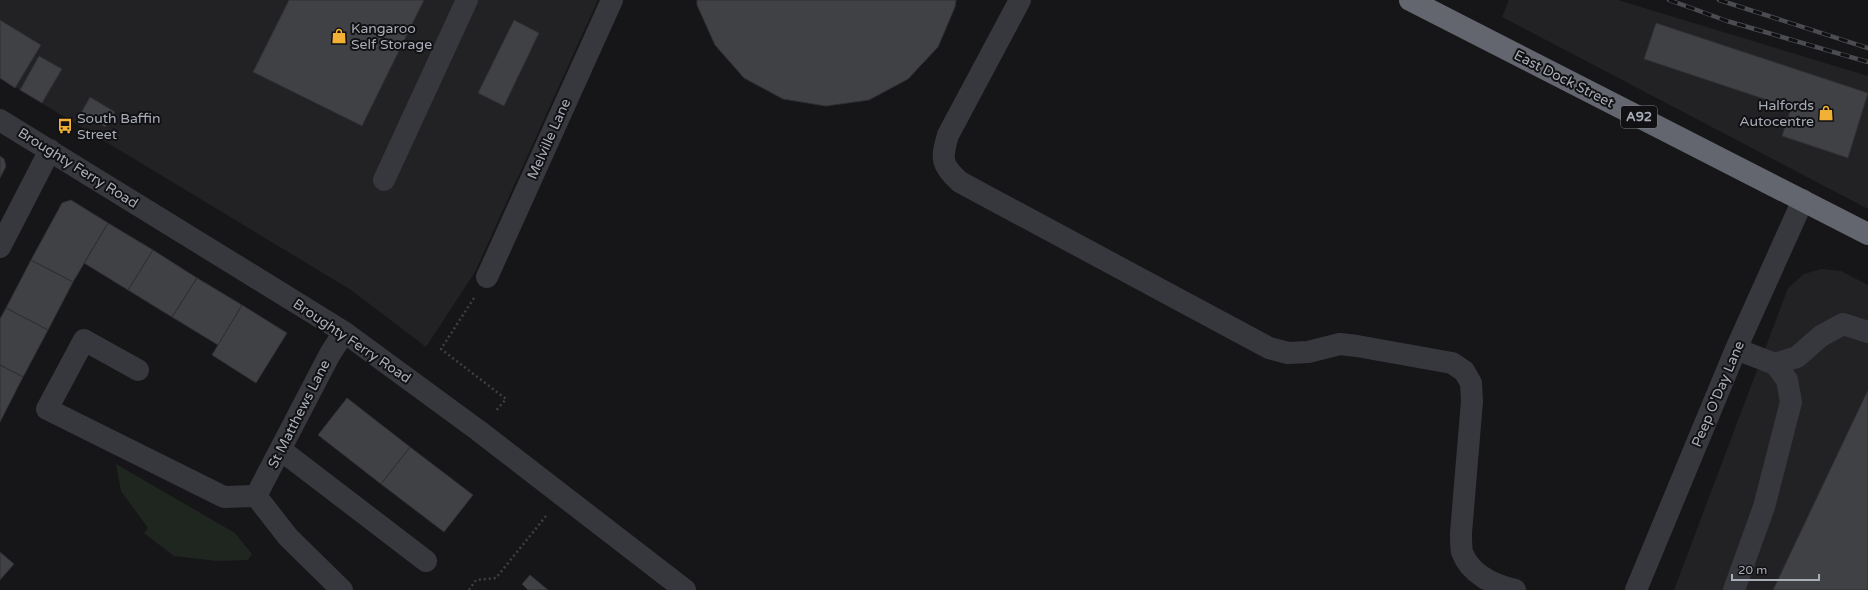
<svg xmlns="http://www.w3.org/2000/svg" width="1868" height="590" font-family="'Varela Round',sans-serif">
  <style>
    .built { fill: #222225 }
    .green { fill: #1e261f }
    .building { fill: #404145; stroke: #303034 }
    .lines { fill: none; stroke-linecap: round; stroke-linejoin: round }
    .path { stroke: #3d3f44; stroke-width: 2.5; stroke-dasharray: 2 3; stroke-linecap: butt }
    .minor { stroke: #37383d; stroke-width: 22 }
    .highway { stroke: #63666e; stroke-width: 22 }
    .rail-casing { stroke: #4a4c52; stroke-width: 4.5 }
    .rail { stroke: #111113; stroke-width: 3; stroke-dasharray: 9; stroke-linecap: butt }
    .labels { text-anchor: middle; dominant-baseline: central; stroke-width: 4; stroke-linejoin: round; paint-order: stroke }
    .shield { fill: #111113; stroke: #7b7e86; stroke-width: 1 }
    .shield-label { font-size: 13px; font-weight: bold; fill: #a8adb8 }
    .poi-label { font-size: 14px; fill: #a8adb8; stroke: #111113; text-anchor: start }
    .street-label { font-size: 14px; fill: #a8adb8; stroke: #111113 }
  </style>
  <rect width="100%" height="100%" fill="#161618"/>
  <path class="built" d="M0,0H598L475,272L426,347L351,290L0,78Z
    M1509,0H1618L1868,76V209L1502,17Z
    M1821,269L1841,271L1868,285V590H1674L1788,288L1804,274Z"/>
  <path class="green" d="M116,464L235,533L252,554L248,560L217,561L174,556L144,533L148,528L121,491Z"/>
  <path class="building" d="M289,0H424L362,126L253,72Z
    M697,0H956L955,7L938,47L908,79L869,100L826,106L783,99L744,78L715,45L697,5Z
    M0,20L41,45L15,88L0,78Z
    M514,20L539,33L504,106L478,93Z
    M1656,23L1868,93L1848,158L1782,136L1791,108L1644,59Z
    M39,56L62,69L42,103L20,90Z
    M90,97L115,112L105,127L81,113Z
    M0,156L4,159L6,166L0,178Z
    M71,200L108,223L73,282L31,260L62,203Z
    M108,223L153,250L128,290L84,263Z
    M153,250L197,278L172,317L128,290Z
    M31,260L73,282L48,330L6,308Z
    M197,278L242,305L218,345L172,317Z
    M242,305L287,333L256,383L212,355Z
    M6,308L48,330L23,377L0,365V319Z
    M0,365L23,377L0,422Z
    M1868,390V590H1773Z
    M347,398L410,447L381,484L318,435Z
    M410,447L473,495L444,532L381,484Z
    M0,552L14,564L0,580Z
    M530,575L548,590H528L522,584Z"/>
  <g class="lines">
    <path class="path" d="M474,298L441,349L506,399L495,412
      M469,590L476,580L496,578L546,516"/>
    <path class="minor" d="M1020,0L948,135C941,159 941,165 960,182L1269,348L1288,353L1308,352L1340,344L1357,346L1452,363L1464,371L1471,383L1472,401L1461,533C1461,539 1461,547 1462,552C1470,574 1494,585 1515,590
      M0,120L344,332L479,431L685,590
      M384,180L467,0
      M0,247L50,150
      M487,277L612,0
      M1775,364L1797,357L1821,336L1843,324L1868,332
      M138,370L84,340L47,409L224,497L256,496L288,537L342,590
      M281,450L426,561
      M256,496L330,354L344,332
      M1636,590L1736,349L1803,200
      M1734,590L1764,507L1791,402L1787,380L1775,364L1736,349"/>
    <path class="highway" d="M1410,0L1868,234"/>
    <g class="rail-casing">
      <path id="rail" d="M1669,0L1727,21L1868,62
        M1719,0L1868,48"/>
    </g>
    <use href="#rail" class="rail"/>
  </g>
  <defs>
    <g id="shop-bare" transform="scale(1.2)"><path d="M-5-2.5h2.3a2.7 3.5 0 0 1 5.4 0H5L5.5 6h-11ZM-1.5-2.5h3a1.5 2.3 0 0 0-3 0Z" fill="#f2b134" stroke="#111113" stroke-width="2.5" paint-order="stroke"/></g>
    <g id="bus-bare" transform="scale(1.2)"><path d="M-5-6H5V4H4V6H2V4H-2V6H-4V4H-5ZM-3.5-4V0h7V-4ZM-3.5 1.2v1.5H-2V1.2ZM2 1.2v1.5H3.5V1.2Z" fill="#f2b134" stroke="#111113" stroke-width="2.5" paint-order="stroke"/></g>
  </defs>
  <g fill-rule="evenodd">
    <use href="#shop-bare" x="339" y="36"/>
    <use href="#shop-bare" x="1826" y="113"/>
    <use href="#bus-bare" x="65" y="126"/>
  </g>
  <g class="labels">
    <rect class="shield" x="1621" y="106" width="36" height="22" rx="3"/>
    <g class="shield-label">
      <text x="1639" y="117">A92</text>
    </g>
    <g class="poi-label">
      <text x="351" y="28">Kangaroo<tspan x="351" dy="16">Self Storage</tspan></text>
      <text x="1814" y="105" text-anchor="end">Halfords<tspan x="1814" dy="16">Autocentre</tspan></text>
      <text x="77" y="118">South Baffin<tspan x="77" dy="16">Street</tspan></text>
    </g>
    <g class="street-label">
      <text transform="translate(1564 79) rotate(27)">East Dock Street</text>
      <text transform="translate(549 139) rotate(-66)">Melville Lane</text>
      <text transform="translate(78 168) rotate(32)">Broughty Ferry Road</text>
      <text transform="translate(352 341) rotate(34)">Broughty Ferry Road</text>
      <text transform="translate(1718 394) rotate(-67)">Peep O'Day Lane</text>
      <text transform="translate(299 414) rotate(-63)">St Matthews Lane</text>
    </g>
  </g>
  <path d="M1732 574v6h87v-6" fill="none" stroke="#a8adb8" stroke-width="2"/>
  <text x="1738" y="574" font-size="12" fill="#a8adb8" stroke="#111113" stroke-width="3" paint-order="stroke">20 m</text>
</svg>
